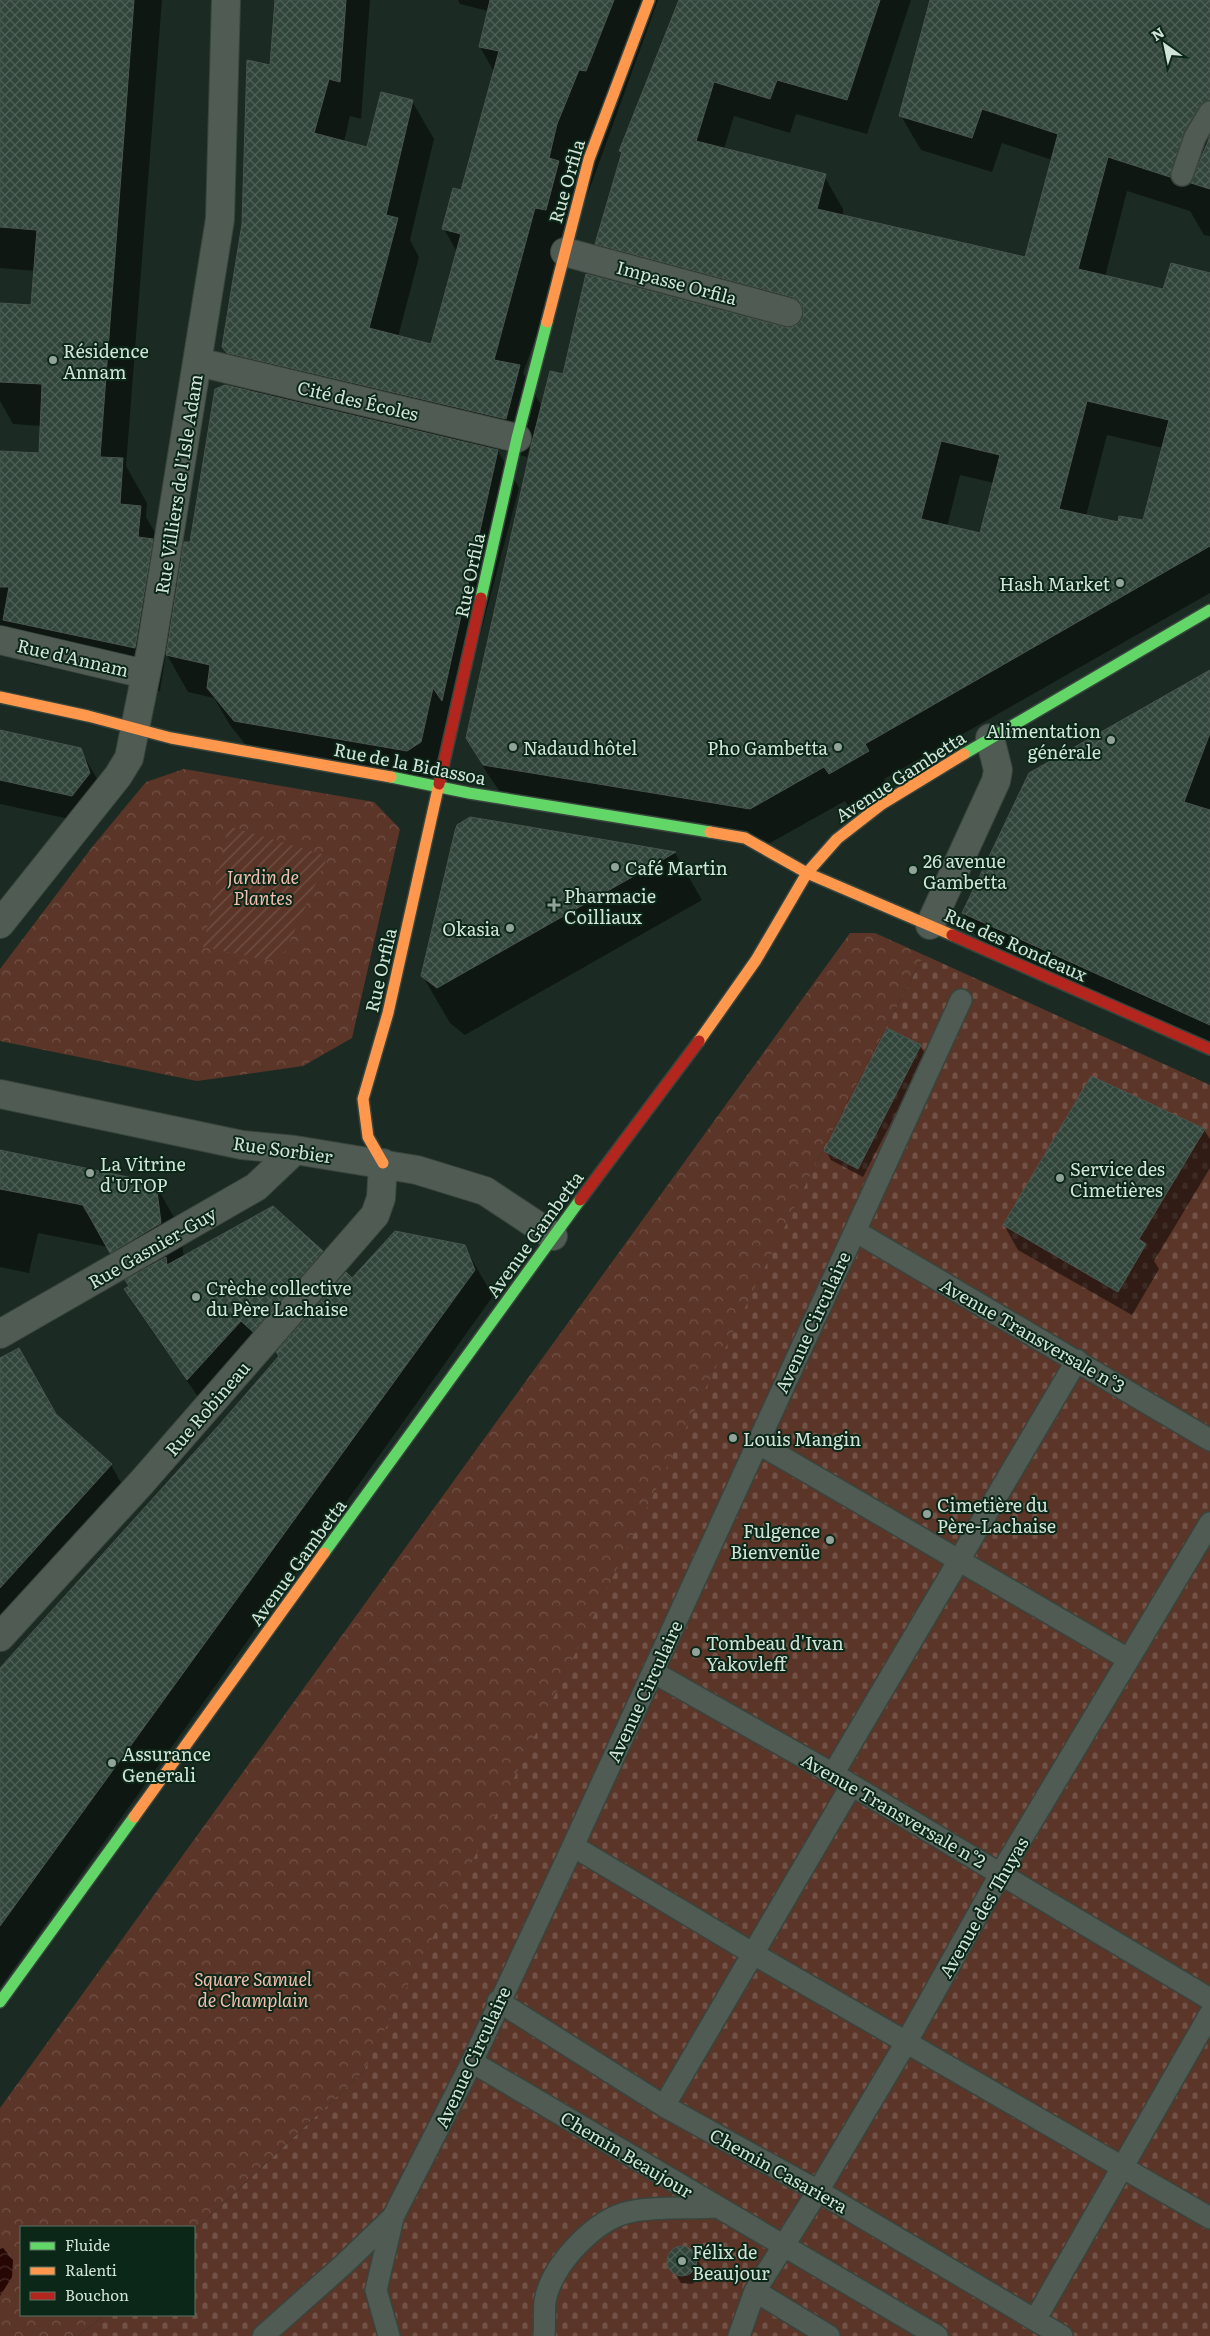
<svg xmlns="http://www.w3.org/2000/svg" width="1210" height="2336" font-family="Literata,serif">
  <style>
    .cemetery { fill: url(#cemetery-stones) }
    .park { fill: url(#park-crowns) }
    .garden { fill: url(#garden-furrows) }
    .water { fill: url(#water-waves) }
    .shadow { fill: #0007; fill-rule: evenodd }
    .building { fill: url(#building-cross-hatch); stroke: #49554e; fill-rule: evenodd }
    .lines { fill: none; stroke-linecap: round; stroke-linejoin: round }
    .lane-casing { stroke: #38453d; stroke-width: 24 }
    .street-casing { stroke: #38453d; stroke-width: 30 }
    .fast-casing { stroke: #38453d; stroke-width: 14 }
    .slow-casing { stroke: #38453d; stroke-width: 14 }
    .jam-casing { stroke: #38453d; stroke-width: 14 }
    .lane { stroke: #505b54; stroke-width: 21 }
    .street { stroke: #505b54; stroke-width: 28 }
    .fast { stroke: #63d668; stroke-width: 11 }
    .slow { stroke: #ff974d; stroke-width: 11 }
    .jam { stroke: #b3261e; stroke-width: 11 }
    .poi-dot { fill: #92a399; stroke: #0b2718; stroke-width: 2 }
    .labels { text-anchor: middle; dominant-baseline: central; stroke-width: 4; stroke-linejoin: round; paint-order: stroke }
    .street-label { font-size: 18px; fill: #d2e3d8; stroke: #0b2718 }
    .poi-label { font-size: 18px; fill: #d2e3d8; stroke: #0b2718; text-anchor: start }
    .park-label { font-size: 18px; font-style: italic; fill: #f3bcac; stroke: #0b2718 }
  </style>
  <defs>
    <pattern id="cemetery-stones" width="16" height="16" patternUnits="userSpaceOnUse" patternTransform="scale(1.25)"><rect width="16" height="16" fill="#5b3528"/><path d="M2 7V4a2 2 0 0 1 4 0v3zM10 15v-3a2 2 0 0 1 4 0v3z" fill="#725246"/></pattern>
    <pattern id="park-crowns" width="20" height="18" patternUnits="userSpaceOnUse" patternTransform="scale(1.25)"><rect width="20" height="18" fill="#5b3528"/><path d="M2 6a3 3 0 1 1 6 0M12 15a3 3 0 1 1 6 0" fill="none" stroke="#725246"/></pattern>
    <pattern id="garden-furrows" width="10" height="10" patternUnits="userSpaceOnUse" patternTransform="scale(1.25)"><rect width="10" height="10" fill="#5b3528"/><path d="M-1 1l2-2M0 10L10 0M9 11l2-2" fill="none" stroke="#725246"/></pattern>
    <pattern id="water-waves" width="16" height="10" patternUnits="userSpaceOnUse" patternTransform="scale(1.25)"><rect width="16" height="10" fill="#270703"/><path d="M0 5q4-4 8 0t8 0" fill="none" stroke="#452b27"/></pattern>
    <pattern id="building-cross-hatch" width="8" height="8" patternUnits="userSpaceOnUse" patternTransform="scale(1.25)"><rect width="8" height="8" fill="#31453b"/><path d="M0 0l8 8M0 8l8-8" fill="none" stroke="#4e6057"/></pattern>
  </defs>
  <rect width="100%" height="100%" fill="#1b2b23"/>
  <path class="cemetery" d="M924,955L1210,1085V2336H78L105,2315H194V2231L363,2072L828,1139Z"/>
  <path class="park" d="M184,769L374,802L400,829L352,1038L303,1066L197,1081L0,1041V969L93,846L146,782Z
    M850,933H875L924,955L828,1139L490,1827L363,2072L194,2231V2227H21V2315H105L78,2336H0V2108Z"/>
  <path class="garden" d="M228,826L328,856L285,952L274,959L267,960L203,947Z"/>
  <path class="water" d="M3,2248L13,2260L12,2277L0,2296V2249Z"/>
  <path class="shadow" d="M0,0H162L126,466L147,503L146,517L165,550L164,561L178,585L191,544L251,392L224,346L271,66L276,0H370L361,119L350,116L344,142L368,148L412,101L434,139L410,240L419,257L398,337L432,345L457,252L444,229L462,191L494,72L480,47L488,11L460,4L458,0H658L523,373L542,407L564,375L784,328L798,327L617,279L597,244L623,154L621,151L680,0H911L867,134L796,114L790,133L734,116L724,149L823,174L843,209V216L1026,258L1052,160L1002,143L992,172L921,150L901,116L932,0H1205L1210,3V236L1204,235L1190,211L1127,191L1105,277L1164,291L1210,275V593L884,779L888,786L850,808L845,801L770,843L505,799L487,773L467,738L534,441H531L527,457L497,449L519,488L442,779L256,758L230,725L214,698L188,692L166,653L160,691L29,663L10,629L0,628V452L40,454L41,426L13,424L0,401V304L32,306L35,271L0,268ZM1107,435L1163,448L1143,521L1119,523L1086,516ZM960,475L994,483L981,535L947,527Z
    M1210,672V1046L980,942L963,913Z
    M0,731L80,749L96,777L105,801L88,823L0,804Z
    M470,818L675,853L702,900L465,1035L450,1023L422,975Z
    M920,1046L926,1055L863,1177L831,1160L826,1151Z
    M1204,1130L1210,1139V1168L1154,1261L1159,1269L1132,1315L1018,1250L1004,1225Z
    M0,1152L155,1184L179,1226L184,1257L322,1252L333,1270L199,1398L136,1308L126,1289L130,1287L108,1247L38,1233L29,1273L0,1267ZM81,1204H84L87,1211L86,1212Z
    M464,1246L493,1296L0,1988V1669L352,1279Z
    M0,1360L56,1415L111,1465L129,1497L0,1640Z
    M679,2247L690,2249L702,2267L700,2278L692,2284L681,2283L669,2264L670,2253Z"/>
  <path class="building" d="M0,0H134L100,457L123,458L120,504L141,506L138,537L153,539L135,648L3,620L9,587H0V451L39,453L42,384L0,382V303L31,305L37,230L0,227Z
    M275,0H346L340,82L329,79L314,133L367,147L381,92L413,100L386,215L398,218L369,328L431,344L461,234L442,229L453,188L461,190L499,51L479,47L490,0H614L586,71L579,70L557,124L549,158L559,161L546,210L535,208L494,360L520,365L506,419L227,353L222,347L242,224L247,60L270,65Z
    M679,0H880L847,100L777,80L770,99L714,82L696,141L826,174L817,209L1025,257L1058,134L982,109L972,138L899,116L930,0H1210V100L1200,105L1184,131L1170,177L1108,157L1078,269L1163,289L1171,263L1210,273V546L865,744L869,751L829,774L824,767L750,809L483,765L466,738L532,442L550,371L563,374L586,274L784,327H792L799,323L803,317V308L799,301L792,297L595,244L622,152L619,151ZM1087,401L1169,420L1143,520L1119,516L1118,522L1059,509ZM941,441L1000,455L980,533L921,519Z
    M1210,136V189L1191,183Z
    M225,385L498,450L442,701L433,688L421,742L407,751L234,721L207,688L210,665L166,655L184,542H190L215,389Z
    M1210,670V733L1184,802L1210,810V1025L962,913L1029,773Z
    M0,730L81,748L90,773L72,796L0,780Z
    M470,817L524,826L676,852L437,988L421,976L455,831L457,825Z
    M887,1028L921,1045L858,1169L824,1151Z
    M1091,1076L1205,1129L1139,1239L1146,1244L1118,1292L1003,1225Z
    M0,1150L156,1183L161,1223L110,1253L83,1205L0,1189Z
    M273,1206L323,1251L253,1332L241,1321L187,1380L124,1289L129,1286L125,1280L166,1257L167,1265Z
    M395,1231L465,1245L475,1270L0,1926V1668L220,1424L279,1356L276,1352L346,1272L352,1278Z
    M19,1348L56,1414L112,1464L0,1588V1358Z
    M667 2261a15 15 0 1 1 30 0a15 15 0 1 1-30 0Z"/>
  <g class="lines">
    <g class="lane-casing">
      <path id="lane" d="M1182,175L1195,137L1210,112
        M855,1231L1210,1440
        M756,1442L1128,1659
        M653,1672L833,1774L1210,1999
        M833,1774L1077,1360
        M573,1846L752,1953L1210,2218
        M498,2001L664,2106L818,2191L1062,2336
        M472,2062L937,2336
        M664,2106L851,1786
        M755,2291L829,2336
        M1035,2320L1210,2014
        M263,2336L343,2265L393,2217L472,2062L573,1846L961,1000
        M389,2336L376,2290L393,2218
        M544,2336C545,2325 544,2312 545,2301C551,2266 594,2220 629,2212C657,2206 689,2209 718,2207
        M739,2336L755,2291L818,2191L907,2041L1001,1873L1210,1523"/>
    </g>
    <g class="street-casing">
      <path id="street" d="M565,252L788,312
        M198,362L517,438
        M0,640L145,674
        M0,924L118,776L129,758L151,649L220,219L226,0
        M930,925L996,781L998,770L990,738
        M0,1094L242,1145L295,1150L417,1170L485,1191L553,1236
        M0,1334L256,1187L295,1150
        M0,1637L142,1482L375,1215L381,1198L383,1163"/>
    </g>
    <g class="fast-casing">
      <path id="fast" d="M481,598L517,438L547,322
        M964,754L1210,610
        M391,777L469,793L710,832
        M324,1553L580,1200
        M0,2002L134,1817"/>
    </g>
    <g class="slow-casing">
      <path id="slow" d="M547,322L589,159L649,0
        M0,697L88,716L171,738L391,777
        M710,832L745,838L807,873L952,935
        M699,1041L756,960L807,873L837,839L882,804L964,754
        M383,1163L368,1137L363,1099L388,1013L439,784
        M134,1817L324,1553"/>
    </g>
    <g class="jam-casing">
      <path id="jam" d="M439,784L481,598
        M952,935L1210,1049
        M580,1200L699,1041"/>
    </g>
    <use href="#lane" class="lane"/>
    <use href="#street" class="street"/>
    <use href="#fast" class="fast"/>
    <use href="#slow" class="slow"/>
    <use href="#jam" class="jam"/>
  </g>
  <g class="poi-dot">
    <circle cx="53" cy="360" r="5"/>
    <circle cx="1120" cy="583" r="5"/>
    <circle cx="1111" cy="740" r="5"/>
    <circle cx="513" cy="747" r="5"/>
    <circle cx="838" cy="747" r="5"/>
    <circle cx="615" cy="867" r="5"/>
    <circle cx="913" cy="870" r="5"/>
    <path d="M551.5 897.5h5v5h5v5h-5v5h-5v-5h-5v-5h5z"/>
    <circle cx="510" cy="928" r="5"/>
    <circle cx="90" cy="1173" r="5"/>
    <circle cx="1060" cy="1178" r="5"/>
    <circle cx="196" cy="1297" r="5"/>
    <circle cx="733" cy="1438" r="5"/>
    <circle cx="927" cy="1514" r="5"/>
    <circle cx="830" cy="1540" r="5"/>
    <circle cx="696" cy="1652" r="5"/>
    <circle cx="112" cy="1763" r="5"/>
    <circle cx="682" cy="2261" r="5"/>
  </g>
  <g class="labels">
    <g class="street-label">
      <text transform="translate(566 181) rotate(-74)">Rue Orfila</text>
      <text transform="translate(677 282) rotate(15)">Impasse Orfila</text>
      <text transform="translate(358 400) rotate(13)">Cité des Écoles</text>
      <text transform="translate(178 484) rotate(-81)">Rue Villiers de l'Isle Adam</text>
      <text transform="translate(469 575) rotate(-78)">Rue Orfila</text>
      <text transform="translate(73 657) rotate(13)">Rue d'Annam</text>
      <text transform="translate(410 763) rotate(11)">Rue de la Bidassoa</text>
      <text transform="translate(900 776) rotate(-33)">Avenue Gambetta</text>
      <text transform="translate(1016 944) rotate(24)">Rue des Rondeaux</text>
      <text transform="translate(380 970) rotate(-77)">Rue Orfila</text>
      <text transform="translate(283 1149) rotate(8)">Rue Sorbier</text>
      <text transform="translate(534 1234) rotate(-54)">Avenue Gambetta</text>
      <text transform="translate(152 1247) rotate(-30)">Rue Gasnier-Guy</text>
      <text transform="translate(812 1322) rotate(-65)">Avenue Circulaire</text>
      <text transform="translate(1033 1335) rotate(30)">Avenue Transversale n°3</text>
      <text transform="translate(207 1408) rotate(-49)">Rue Robineau</text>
      <text transform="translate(297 1562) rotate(-54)">Avenue Gambetta</text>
      <text transform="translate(644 1691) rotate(-65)">Avenue Circulaire</text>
      <text transform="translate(894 1810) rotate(30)">Avenue Transversale n°2</text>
      <text transform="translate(983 1907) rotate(-60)">Avenue des Thuyas</text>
      <text transform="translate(472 2057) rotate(-65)">Avenue Circulaire</text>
      <text transform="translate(627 2154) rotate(31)">Chemin Beaujour</text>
      <text transform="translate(779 2170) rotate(29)">Chemin Casariera</text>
    </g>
    <g class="poi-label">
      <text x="63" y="350">Résidence<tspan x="63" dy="21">Annam</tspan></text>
      <text x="1110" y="583" text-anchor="end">Hash Market</text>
      <text x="1101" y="730" text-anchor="end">Alimentation<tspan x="1101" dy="21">générale</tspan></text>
      <text x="523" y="747">Nadaud hôtel</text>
      <text x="828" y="747" text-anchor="end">Pho Gambetta</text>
      <text x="923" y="860">26 avenue<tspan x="923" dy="21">Gambetta</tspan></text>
      <text x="625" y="867">Café Martin</text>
      <text x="564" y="895">Pharmacie<tspan x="564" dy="21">Coilliaux</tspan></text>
      <text x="500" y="928" text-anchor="end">Okasia</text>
      <text x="100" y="1163">La Vitrine<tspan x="100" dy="21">d'UTOP</tspan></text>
      <text x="1070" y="1168">Service des<tspan x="1070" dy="21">Cimetières</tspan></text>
      <text x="206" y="1287">Crèche collective<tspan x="206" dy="21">du Père Lachaise</tspan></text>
      <text x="743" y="1438">Louis Mangin</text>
      <text x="937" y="1504">Cimetière du<tspan x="937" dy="21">Père-Lachaise</tspan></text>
      <text x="820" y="1530" text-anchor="end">Fulgence<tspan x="820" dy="21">Bienvenüe</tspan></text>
      <text x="706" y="1642">Tombeau d'Ivan<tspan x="706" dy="21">Yakovleff</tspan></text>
      <text x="122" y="1753">Assurance<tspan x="122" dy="21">Generali</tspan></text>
      <text x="692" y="2251">Félix de<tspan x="692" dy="21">Beaujour</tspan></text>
    </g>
    <g class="park-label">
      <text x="263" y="876">Jardin de<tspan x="263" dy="21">Plantes</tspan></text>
      <text x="253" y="1978">Square Samuel<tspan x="253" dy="21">de Champlain</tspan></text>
    </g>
  </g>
  <rect x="20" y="2226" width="175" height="90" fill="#0b2718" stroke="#5b7265"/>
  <rect x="30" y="2242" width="25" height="8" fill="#63d668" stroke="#5b7265"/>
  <text x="65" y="2251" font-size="15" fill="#d2e3d8">Fluide</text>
  <rect x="30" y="2267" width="25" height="8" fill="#ff974d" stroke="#5b7265"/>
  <text x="65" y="2276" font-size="15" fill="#d2e3d8">Ralenti</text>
  <rect x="30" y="2292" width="25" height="8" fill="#b3261e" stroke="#5b7265"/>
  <text x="65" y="2301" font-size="15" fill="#d2e3d8">Bouchon</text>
  <g transform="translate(1165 45) rotate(327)" stroke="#0b2718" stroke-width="4" paint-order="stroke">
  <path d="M0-4L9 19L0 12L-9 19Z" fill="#d2e3d8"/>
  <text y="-8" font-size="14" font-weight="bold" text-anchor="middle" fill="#d2e3d8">N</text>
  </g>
</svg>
